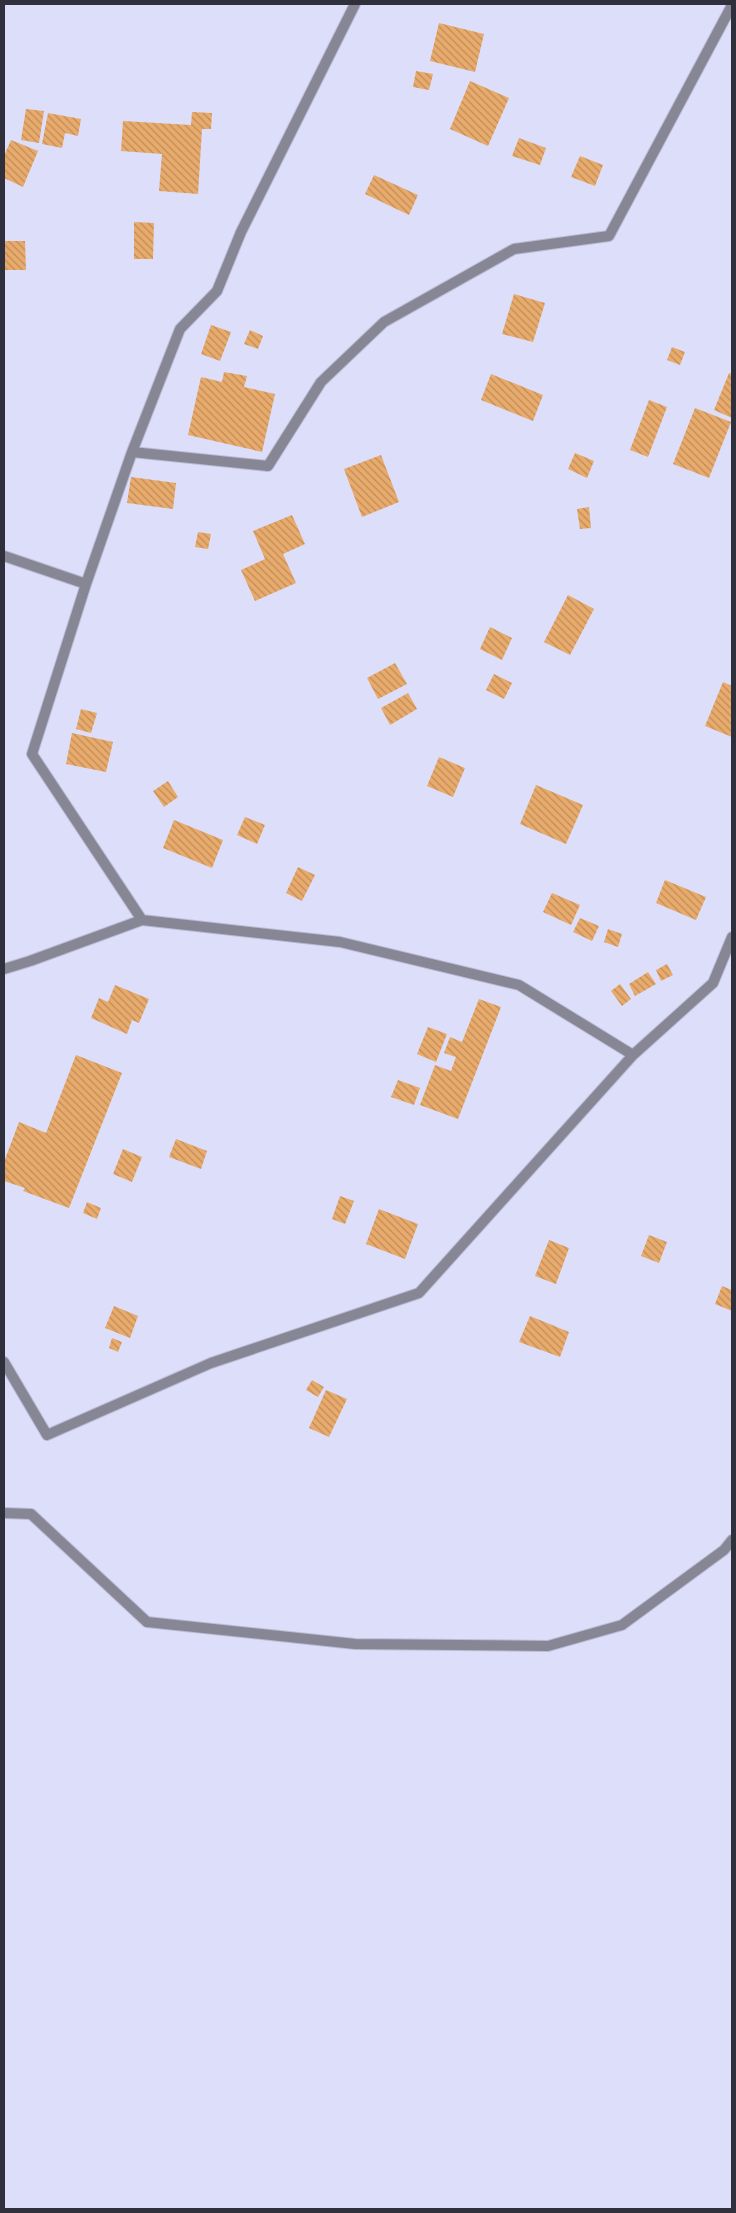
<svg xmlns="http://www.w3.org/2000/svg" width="736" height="2213" font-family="Ubuntu,sans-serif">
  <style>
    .building { fill: url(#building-back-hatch) }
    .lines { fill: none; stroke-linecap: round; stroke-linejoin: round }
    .minor-casing { stroke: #babbd4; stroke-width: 12 }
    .minor { stroke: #868694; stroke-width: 10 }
  </style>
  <defs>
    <pattern id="building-back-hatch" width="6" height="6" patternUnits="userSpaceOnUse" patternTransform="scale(1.25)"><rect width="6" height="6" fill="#e9ab6c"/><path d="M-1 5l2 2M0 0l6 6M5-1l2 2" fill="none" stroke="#bd8c5a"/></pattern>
  </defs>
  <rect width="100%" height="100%" fill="#dddefa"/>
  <path class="building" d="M439,23L484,34L475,72L430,61Z
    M416,71L433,74L429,90L413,87Z
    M470,81L509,98L488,146L450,129Z
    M26,109L44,111L39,143L21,140Z
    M192,112L212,113L211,129H202L198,194L159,191L162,154L121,151L123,121L191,125Z
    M48,113L81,119L78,136L65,133L62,148L42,144Z
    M519,138L546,148L540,165L512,156Z
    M11,140L38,151L23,187L4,178V156Z
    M580,156L603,165L595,186L571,177Z
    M374,175L418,195L409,215L365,194Z
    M134,222L154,223L153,259H134Z
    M4,241H25L26,270H4Z
    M514,294L545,303L533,342L502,334Z
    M211,325L231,332L220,361L201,354Z
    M250,330L263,336L258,349L244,344Z
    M672,347L685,352L680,365L667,360Z
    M224,372L247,376L244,387L275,394L262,452L188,435L201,377L222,382Z
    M729,373L732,374V418L714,410Z
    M491,374L543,395L533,421L481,400Z
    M649,400L667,407L648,457L630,450Z
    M695,408L731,422L709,478L673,464Z
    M575,453L594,461L587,478L568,469Z
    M381,455L399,502L362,517L344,469Z
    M131,477L176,483L173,509L127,503Z
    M589,507L591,528L580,529L577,509Z
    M292,515L305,544L283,554L296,583L255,601L241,570L265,559L253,531Z
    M198,532L211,534L208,549L195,547Z
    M568,595L594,609L570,655L544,642Z
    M490,627L512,638L502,660L480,649Z
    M395,663L407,684L378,699L367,678Z
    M494,674L512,683L504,699L486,690Z
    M723,682L732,686V737L705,726Z
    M408,693L417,709L390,725L381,708Z
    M81,709L97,713L91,733L76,729Z
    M72,733L113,742L106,772L66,764Z
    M439,757L465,768L453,797L427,786Z
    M168,781L178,797L164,807L153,791Z
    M536,785L583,805L566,844L520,824Z
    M245,817L265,825L257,844L237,835Z
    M174,820L223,840L212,868L163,848Z
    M298,867L315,875L302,901L286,893Z
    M665,880L706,897L696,920L656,903Z
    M552,893L580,905L571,925L543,912Z
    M580,918L599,926L592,941L573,932Z
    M608,929L622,934L618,947L604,942Z
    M667,964L673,975L661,981L656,970Z
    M648,972L656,984L635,996L629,984Z
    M620,984L631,999L622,1006L611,991Z
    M115,985L149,999L139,1023L132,1020L127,1034L91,1018L99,998L108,1002Z
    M479,999L501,1007L458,1119L420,1105L435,1065L451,1071L456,1057L444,1053L450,1037L462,1042Z
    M428,1027L447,1034L436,1062L417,1054Z
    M76,1055L122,1073L69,1208L23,1191L25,1188L4,1181V1162L19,1122L46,1133Z
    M398,1080L420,1088L414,1105L391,1097Z
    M176,1139L207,1151L201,1169L169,1157Z
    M123,1149L142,1157L132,1182L113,1174Z
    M340,1196L354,1201L345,1224L332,1219Z
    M87,1202L101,1208L97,1219L83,1213Z
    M379,1209L418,1224L405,1259L366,1244Z
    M649,1235L667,1242L659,1263L641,1256Z
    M549,1240L569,1248L556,1284L535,1276Z
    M722,1286L732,1290V1311L715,1304Z
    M114,1306L138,1316L130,1338L105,1328Z
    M530,1316L569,1332L560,1357L519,1342Z
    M112,1338L122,1342L118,1352L109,1348Z
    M312,1380L324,1387L318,1397L306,1390Z
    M326,1390L347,1399L329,1437L309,1428Z"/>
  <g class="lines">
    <g class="minor-casing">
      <path id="minor" d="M132,452L268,466L321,382L384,322L514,249L609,236L732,5
        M4,556L86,584
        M142,920L340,942L519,985L633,1055
        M4,969L30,961L142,920L32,754L86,584L132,452L180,329L217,291L241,232L355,4
        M4,1362L47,1435L211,1363L419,1293L633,1055L713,983L732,937
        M4,1513L31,1514L147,1622L355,1644L548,1646L622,1625L724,1550L732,1540"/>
    </g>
    <use href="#minor" class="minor"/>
  </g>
  <rect width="736" height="2213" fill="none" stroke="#30303d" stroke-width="10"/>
</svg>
